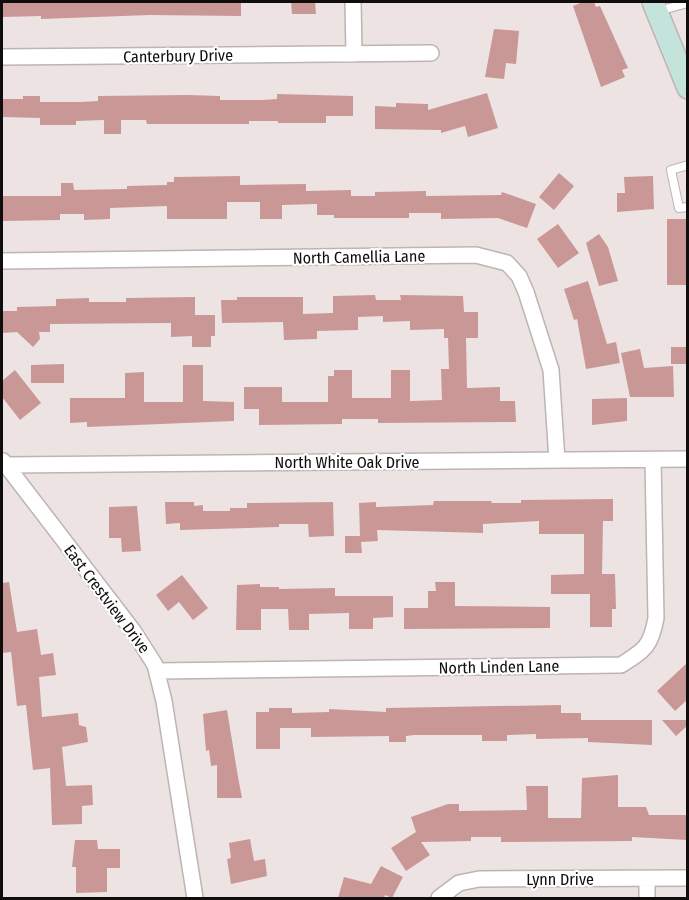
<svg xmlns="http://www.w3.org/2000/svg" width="689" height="900" font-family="'Fira Sans Condensed',sans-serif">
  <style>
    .building { fill: #c99896 }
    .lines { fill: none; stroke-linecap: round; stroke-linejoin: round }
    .service-casing { stroke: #bdb4b4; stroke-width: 10 }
    .minor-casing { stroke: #bdb4b4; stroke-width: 18 }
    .secondary-casing { stroke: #bdb4b4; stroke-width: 24 }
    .service { stroke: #fff; stroke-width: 8 }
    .minor { stroke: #fff; stroke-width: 15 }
    .secondary { stroke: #c4e3db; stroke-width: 21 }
    .labels { text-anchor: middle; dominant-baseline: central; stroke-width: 4.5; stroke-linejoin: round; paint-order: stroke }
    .street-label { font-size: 16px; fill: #100d0d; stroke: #fff }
  </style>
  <rect width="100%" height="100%" fill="#ede3e3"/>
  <path class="building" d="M2,2H241V16L150,15L41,19V16L2,17Z
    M291,2H315L316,14H292Z
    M583,2H594L596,7L600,6L628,68L622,70L625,77L601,87L573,6Z
    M494,29L519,31L516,64L506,63L504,79L485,77Z
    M487,93L498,128L468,137L465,126L441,133V130L375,129V106L396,107V103L428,104V110Z
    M277,94L353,96V116H326V123H278V121H249V124H147L146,120H121V134H104V120L76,121V125H40V118L2,117V99H23V96H40V102H81L98,101V96L188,95L220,96V100H262L277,99Z
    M559,173L574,186L554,210L539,197Z
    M240,176V185L306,184V191L351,190V196H375V192L426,191V196L501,195L502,192L536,204L527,228L498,218L441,219V213H409V218H334V215H317V204L282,205V219H260V202H227V219H167V206L110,208V219L84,220V214H60V220L2,221V196H61V183H73L74,190L127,189V186L167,185V182H174V177Z
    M653,176L654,209L617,212V193H625L624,177Z
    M667,219H687V285H667Z
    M558,224L579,253L558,268L537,239Z
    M599,234L608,247L618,281L599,286L586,243Z
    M588,281L607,344L616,342L620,363L586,369L577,319L574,320L564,289Z
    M375,295L376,300H401L400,295L463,296L464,312H478V338H466L467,388L500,387V401H515L516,422L378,423V419H342V424L259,425V409H244V387H282V402H328V376H334V370H352V398H391V370H410V401L442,400L441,369H449L448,338H444V329L410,330V321L383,322V316L358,317V330L317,331V339L284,340L283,322L222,323L221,300H237V297H303V314L333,313V296Z
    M195,297V315H215V336H211V347H192V336L171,337V323L50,324V332H39L40,339L33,347L17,332L2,333V311H17V307L56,306V299L89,298V302H126V298Z
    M671,347H687V364H671Z
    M640,349L644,368L673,366L674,397H630L621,353Z
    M64,364V383H31V365Z
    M183,365H203V401L234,402V421L87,427V422L70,423V398H125V373L144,372V402H183Z
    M15,370L41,403L20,420L2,397V381Z
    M627,398V421L592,425V399Z
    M613,499V521H603L602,574H615L616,609H612V627H590V594H551V575L584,574V534H539V521L483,524V533L377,530L378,541L361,542L362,553H345V536H360L359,503L376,502V507L433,505L434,501H492L491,503H521V500Z
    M165,502H194V506L203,505V511H230V508H247V503L333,502L334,536L309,537L308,524H279V527L180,530V523L166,524Z
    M137,506L141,551L122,552L121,538H109V507Z
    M182,575L208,608L193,620L179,602L168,611L156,595Z
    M9,582L17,632L37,629L41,655L53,653L56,675L39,677L42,717L78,713L79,725L86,727L88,742L62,747L66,786L92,785L93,805L82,806V824L52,825L50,768L33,770L26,705L17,706L11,652L2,653V583Z
    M435,582H455V606L550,607V628L404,629V608H428V591H436Z
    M260,584V587H279V589L335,588V596H393V617L373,618V629H349V613L309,614V630H289L288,609H261V630H236L237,585Z
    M687,663V700L675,711L657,691Z
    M561,705V713H581V720H652V745L588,742V738L536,739V734L507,735V741H482V735H414L406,736V742H389V736L311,737V728H280V749H256V712H269V708H292V713L329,712V709L386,712V708Z
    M227,710L238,777L242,798H217V765L211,766L209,750L206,751L203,714Z
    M662,720H687V726L676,736Z
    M618,775V807H646L649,815H687V840L632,837V841L501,842V837H471V841L421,842L430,855L406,871L391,848L416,832L411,817L448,804H459V811L527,810L526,786H548V818H581L582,778Z
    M250,839L254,861L265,859L267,876L231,884L227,859L231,858L229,843Z
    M75,840H97L98,849H120V868H107V892L76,893V867H72Z
    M381,866L403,877L392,898L385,895L384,898H338L344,877L371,884Z"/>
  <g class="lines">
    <g class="service-casing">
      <path id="service" d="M658,11L688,3
        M688,165L671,170L679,208L688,207"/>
    </g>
    <g class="minor-casing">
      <path id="minor" d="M353,2L354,54
        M2,57L431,53
        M2,261L476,255L507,263L519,276L526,292L551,370L557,460
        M3,461L134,632L155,665L164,701L195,898
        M7,465L688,459
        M157,671L621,665C645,650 651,646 656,618L653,460
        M647,879V898
        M439,898L459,883L479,879L688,878"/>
    </g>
    <g class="secondary-casing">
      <path id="secondary" d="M653,2L688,88"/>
    </g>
    <use href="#service" class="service"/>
    <use href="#minor" class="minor"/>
    <use href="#secondary" class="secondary"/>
  </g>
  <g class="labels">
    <g class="street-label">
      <text transform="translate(178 56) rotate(-1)">Canterbury Drive</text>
      <text transform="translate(359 257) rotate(-1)">North Camellia Lane</text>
      <text x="347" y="462">North White Oak Drive</text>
      <text transform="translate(107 599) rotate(53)">East Crestview Drive</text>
      <text transform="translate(499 667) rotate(-1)">North Linden Lane</text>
      <text x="560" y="879">Lynn Drive</text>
    </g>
  </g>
  <rect width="689" height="900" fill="none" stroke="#100d0d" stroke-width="6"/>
</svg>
